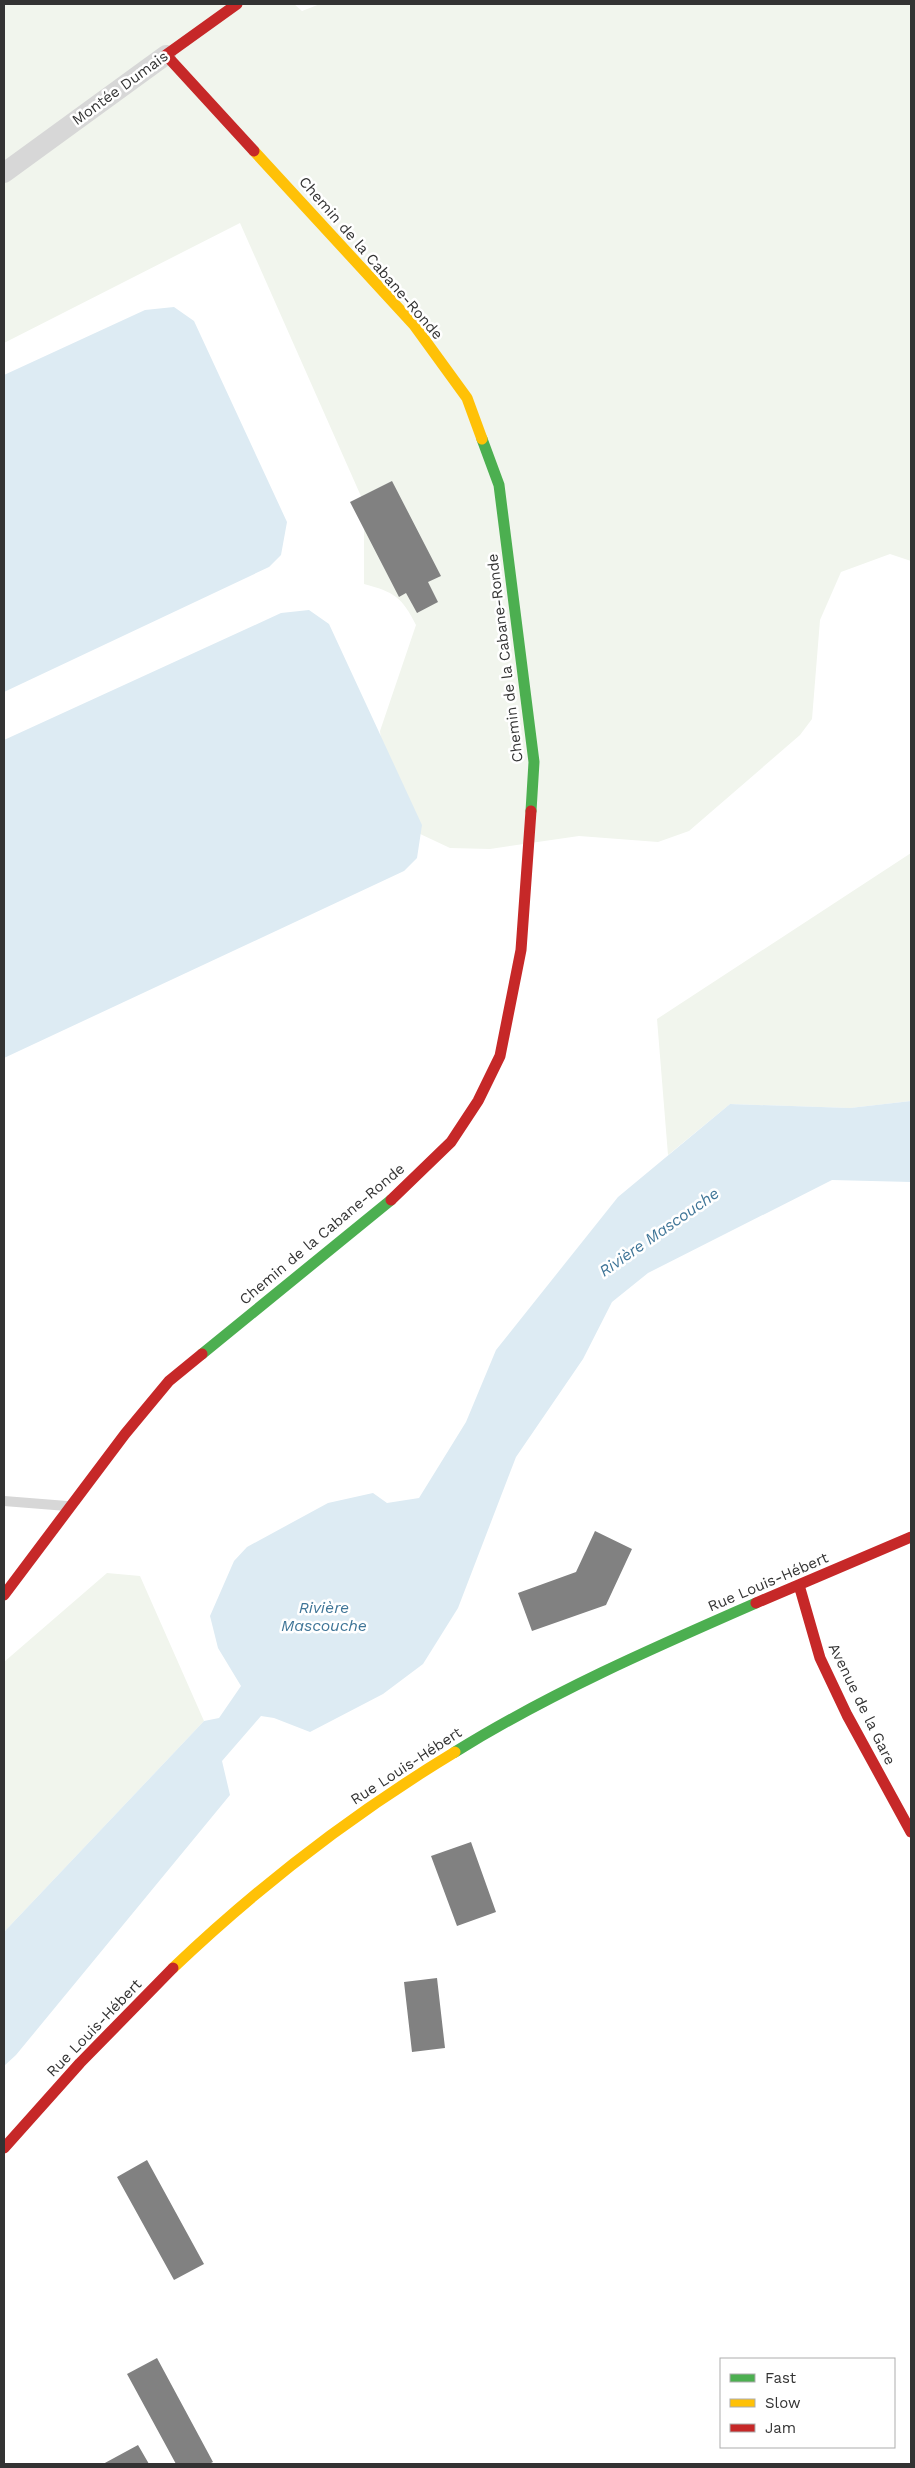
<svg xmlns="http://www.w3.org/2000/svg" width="915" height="2468" font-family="'Work Sans',sans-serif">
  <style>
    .green { fill: #f1f5ed }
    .water { fill: #ddebf3 }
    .building { fill: #818181 }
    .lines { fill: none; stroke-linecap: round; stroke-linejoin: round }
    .lane { stroke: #d7d7d7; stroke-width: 10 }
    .street { stroke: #d7d7d7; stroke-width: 20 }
    .fast { stroke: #4caf50; stroke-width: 11 }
    .slow { stroke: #ffc107; stroke-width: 11 }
    .jam { stroke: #c62828; stroke-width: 11 }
    .labels { text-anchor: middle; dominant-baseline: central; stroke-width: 5; stroke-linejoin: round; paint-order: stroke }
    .street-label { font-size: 15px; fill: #333; stroke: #fff }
    .water-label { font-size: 16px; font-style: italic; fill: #3f7597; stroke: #fff }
  </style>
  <rect width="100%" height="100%" fill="#fff"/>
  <path class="green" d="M4,4H294L302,11L320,4H911V561L890,554L841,572L820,620L812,719L800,735L689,831L658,842L579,836L490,849L450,848L401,825L388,805L380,731L416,625C402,597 394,592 364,584V503L240,223L4,343Z
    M911,853V1101L850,1108L730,1104L668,1155L657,1019Z
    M107,1573L140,1576L204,1721L4,1932V1662Z"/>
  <path class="water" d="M174,307L194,321L287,522L281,555L269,567L4,692V375L145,310Z
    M309,610L329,624L422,825L417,858L404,871L4,1058V740L281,613Z
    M911,1101V1182L832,1180L648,1273L612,1302L583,1359L516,1457L458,1608L423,1664L383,1694L310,1732L274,1718L261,1716L222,1761L230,1795L16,2055L4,2066V1932L204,1721L219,1718L241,1686L218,1648L210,1616L234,1561L247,1547L328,1503L373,1493L387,1503L419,1498L466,1422L496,1350L618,1197L730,1104L850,1108Z"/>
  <path class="building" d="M392,481L441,576L428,582L438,602L417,613L406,593L399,597L350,502Z
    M595,1531L632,1549L606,1605L532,1631L518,1593L576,1572Z
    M471,1842L496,1912L457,1926L431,1856Z
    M437,1978L445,2048L412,2052L404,1982Z
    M147,2160L204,2264L174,2280L117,2177Z
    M157,2358L213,2462L209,2464H176L127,2374Z
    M138,2445L149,2464H103Z"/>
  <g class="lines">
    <path class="lane" d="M4,1501L67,1506"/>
    <path class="street" d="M4,173L166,55"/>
    <path class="fast" d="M482,439L499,485L534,762L531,811
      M202,1354L391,1200
      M455,1752C550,1693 653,1648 756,1603"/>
    <path class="slow" d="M254,151L414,325L467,398L482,439
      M173,1968C260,1885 351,1815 455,1752"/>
    <path class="jam" d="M237,4L166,55L254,151
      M391,1200L451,1142L478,1101L500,1056L521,950L531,811
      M799,1585L820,1658L847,1715L911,1832
      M4,1595L125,1434L169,1381L202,1354
      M756,1603L911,1537
      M4,2148L80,2063L173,1968"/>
  </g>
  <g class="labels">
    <g class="street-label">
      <text transform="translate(120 88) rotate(-36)">Montée Dumais</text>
      <text transform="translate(371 258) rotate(49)">Chemin de la Cabane-Ronde</text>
      <text transform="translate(505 658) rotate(-97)">Chemin de la Cabane-Ronde</text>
      <text transform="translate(322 1234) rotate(-40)">Chemin de la Cabane-Ronde</text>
      <text transform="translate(768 1582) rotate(-23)">Rue Louis-Hébert</text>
      <text transform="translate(862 1704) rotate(64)">Avenue de la Gare</text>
      <text transform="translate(406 1766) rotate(-33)">Rue Louis-Hébert</text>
      <text transform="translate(94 2028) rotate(-46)">Rue Louis-Hébert</text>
    </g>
    <g class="water-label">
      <text transform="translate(659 1232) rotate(-35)">Rivière Mascouche</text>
      <text x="324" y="1607">Rivière<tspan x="324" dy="18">Mascouche</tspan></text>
    </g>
  </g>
  <rect width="915" height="2468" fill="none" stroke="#333333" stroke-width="10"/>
  <rect x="720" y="2358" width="175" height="90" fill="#ffffff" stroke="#adadad"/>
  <rect x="730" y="2374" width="25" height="8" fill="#4caf50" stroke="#adadad"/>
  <text x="765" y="2383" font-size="15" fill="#333333">Fast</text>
  <rect x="730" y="2399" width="25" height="8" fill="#ffc107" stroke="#adadad"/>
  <text x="765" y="2408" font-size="15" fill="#333333">Slow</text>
  <rect x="730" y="2424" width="25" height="8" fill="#c62828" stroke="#adadad"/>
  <text x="765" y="2433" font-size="15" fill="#333333">Jam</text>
</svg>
